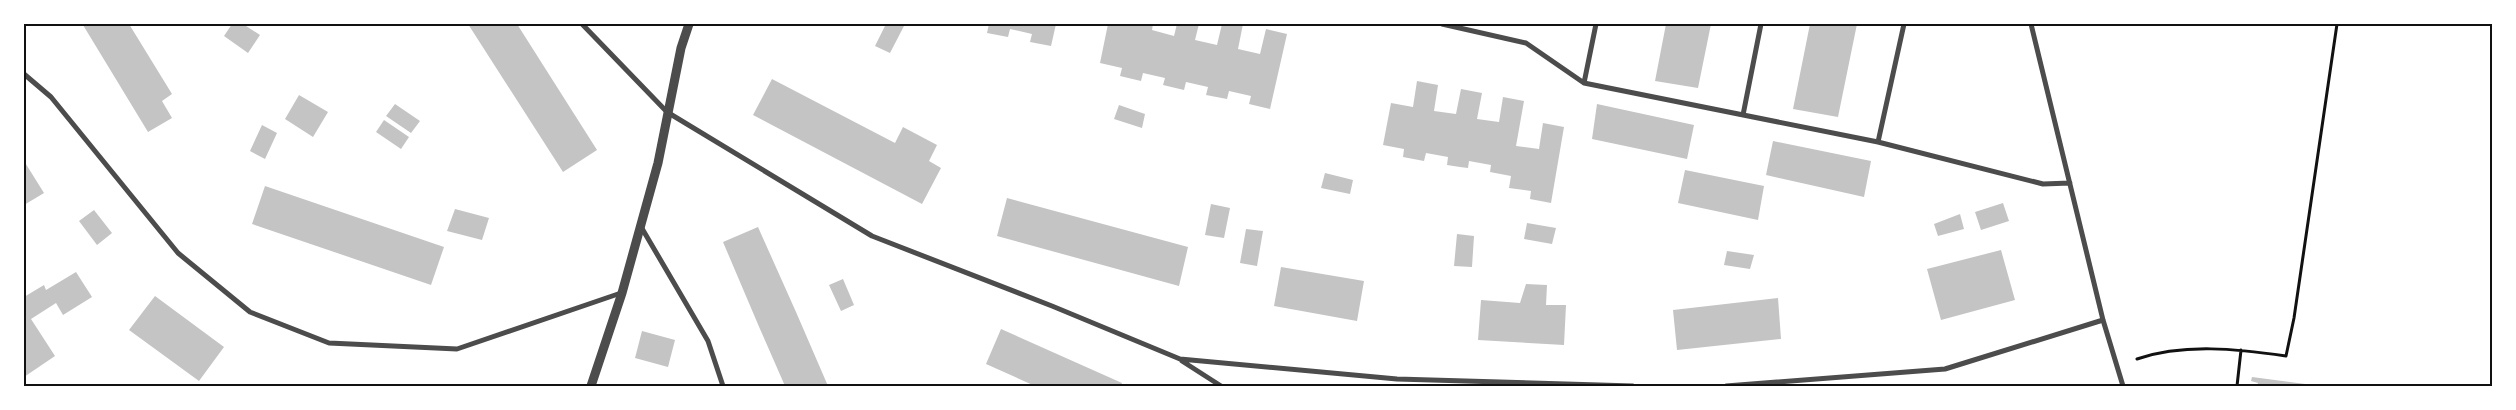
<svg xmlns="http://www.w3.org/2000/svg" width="2516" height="410" font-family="Quicksand,sans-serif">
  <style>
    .building { fill: #c4c4c4 }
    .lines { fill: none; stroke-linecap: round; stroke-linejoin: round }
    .path { stroke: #111; stroke-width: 3 }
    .minor { stroke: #4c4c4c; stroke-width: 5 }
    .tertiary { stroke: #4c4c4c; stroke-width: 9 }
    .neatline { fill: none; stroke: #111; stroke-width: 2 }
  </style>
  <rect width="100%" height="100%" fill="#fff"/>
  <path class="building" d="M85,24H129L172,94L162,101L172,118L148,132L83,25Z
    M232,24H243L260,35L248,53L224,36Z
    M468,24H517L597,150L563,172Z
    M886,24H899L904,26L890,53L875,46Z
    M989,24H1056L1051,46L1030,42L1032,34L1010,29L1008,37L987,33Z
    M1108,24L1131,26V24H1153L1152,30L1174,36L1177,24H1199L1195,40L1217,45L1222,24H1243L1238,49L1260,54L1266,29L1287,34L1270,109L1249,104L1251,96L1229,91L1227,99L1206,95L1208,87L1186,82L1184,90L1163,85L1165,78L1143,73L1141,81L1120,76L1122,68L1100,63Z
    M1666,24H1711L1698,88L1655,81Z
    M1810,24H1857L1838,117L1793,109Z
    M772,79L895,143L903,127L937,145L929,161L941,168L922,204L753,115Z
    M1417,81L1438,85L1434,111L1456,114L1461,89L1482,93L1477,119L1499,122L1503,97L1524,101L1516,146L1539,149L1543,123L1564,127L1551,203L1530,199L1531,191L1509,188L1511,176L1490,172L1491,165L1469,161L1468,168L1460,167L1447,165L1448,157L1426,153L1424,161L1403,157L1404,149L1383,145L1391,103L1413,107Z
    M299,95L328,112L313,137L285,119Z
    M395,104L420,121L411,133L386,116Z
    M1597,104L1694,125L1687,159L1592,139Z
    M1119,105L1145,114L1142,128L1114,119Z
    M384,120L409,137L401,149L376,132Z
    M262,125L277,133L265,159L250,151Z
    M1773,141L1871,161L1864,197L1766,175Z
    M24,161L44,193L24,205Z
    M1685,170L1764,186L1758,220L1678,203Z
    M1325,173L1353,180L1350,194L1321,188Z
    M265,186L444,247L431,285L252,224Z
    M1007,198L1188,247L1179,286L997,236Z
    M2003,203L2009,221L1981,230L1975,212Z
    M1211,204L1230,208L1224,238L1205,235Z
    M455,209L489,218L482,240L447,231Z
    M94,210L112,233L97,245L79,221Z
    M1960,214L1964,229L1938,236L1934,224Z
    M1527,223L1556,228L1552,244L1524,239Z
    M758,227L796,312L828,386H785L760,329L723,242Z
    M1246,229L1263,231L1257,266L1240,263Z
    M1457,234L1474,236L1472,267L1454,266Z
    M2001,250L2015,300L1941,320L1927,269Z
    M1727,251L1754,255L1750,269L1724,265Z
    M1281,267L1364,281L1357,321L1274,306Z
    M76,272L92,297L63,315L56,303L31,319L55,356L24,377V297L44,285L46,290Z
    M843,279L854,305L841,311L829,285Z
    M1526,284L1547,285L1546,305H1566L1564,345L1478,340L1481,300L1520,303Z
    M155,296L224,347L199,381L129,330Z
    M1778,298L1781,339L1677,350L1673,310Z
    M1001,329L1122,383L1121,386H1035L986,364Z
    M642,331L675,340L668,367L635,358Z
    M2252,377L2313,385L2312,386H2257L2258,383L2251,381Z"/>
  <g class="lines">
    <path class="path" d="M2137,359C2184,343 2238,349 2286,356L2294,318L2337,24
      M2237,386L2241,350"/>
    <path class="minor" d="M582,24L667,112L872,236L1052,306L1180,359L1397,379L1633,386
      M1442,24L1526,43L1584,83L1878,142L2043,184L2070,183
      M2031,24L2103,320L2123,386
      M24,74L51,97L178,253L250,312L329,343L457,349L621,293
      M1584,83L1596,24
      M1743,115L1761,24
      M1878,142L1904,24
      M640,225L708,341L723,386
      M1182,361L1221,386
      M1726,386L1945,369L2103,320"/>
    <path class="tertiary" d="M591,386L622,293L658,163L681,48L689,24"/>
  </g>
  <rect width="2516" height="410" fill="none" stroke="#ffffff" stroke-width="50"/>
  <rect x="25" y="25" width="2466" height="360" class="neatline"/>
</svg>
